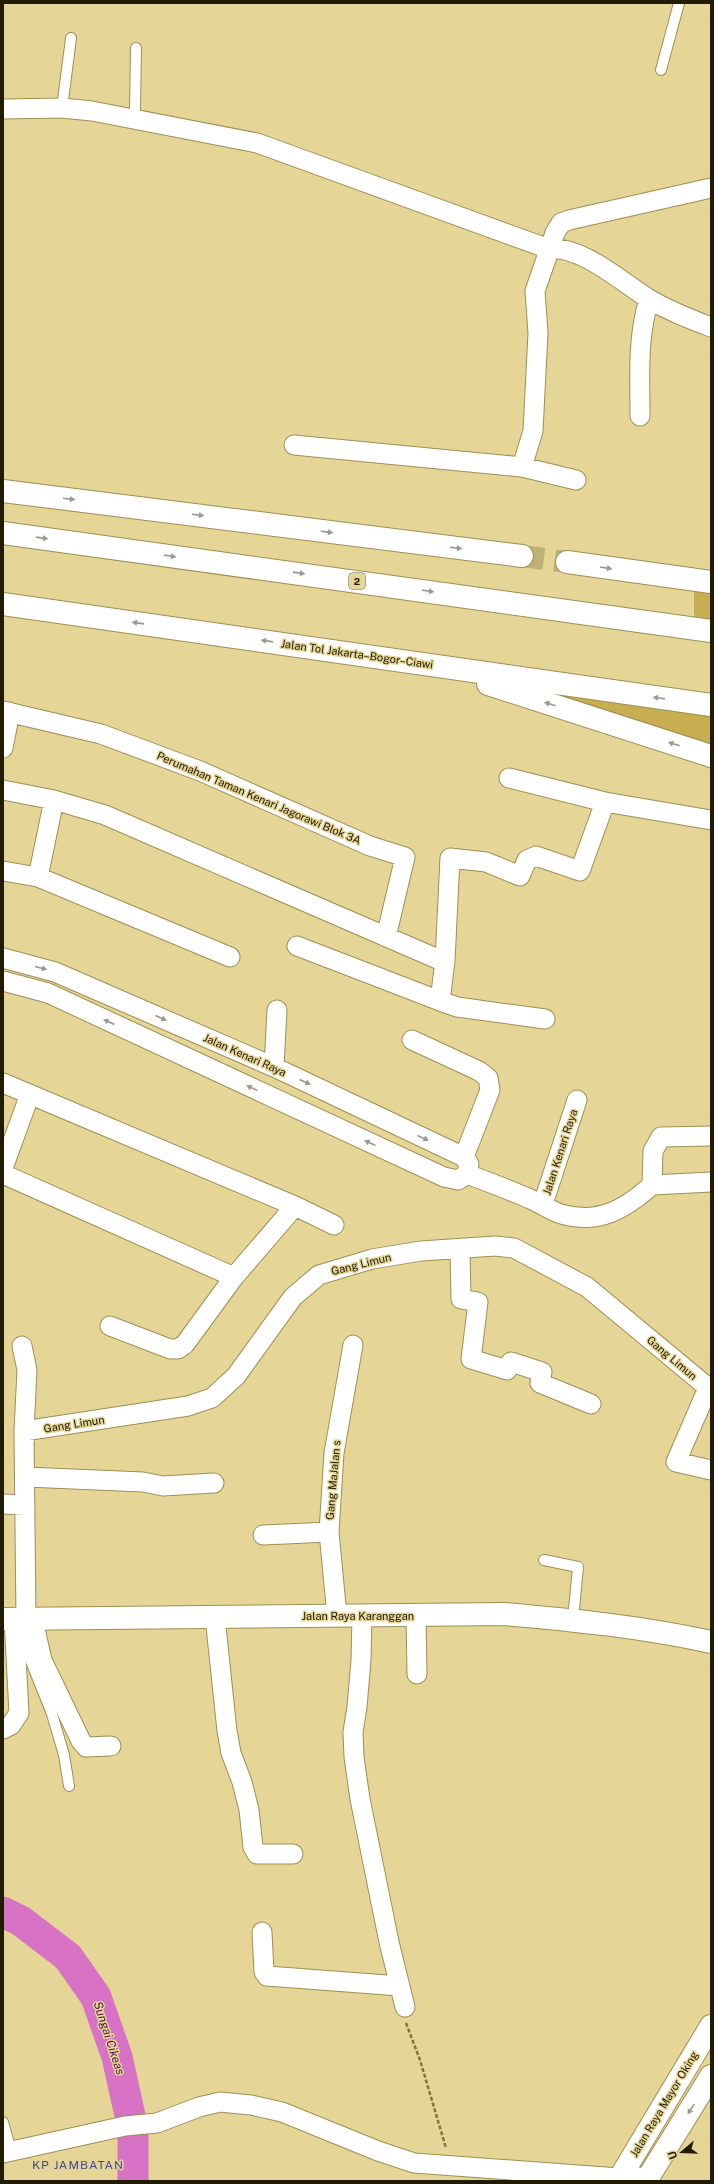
<svg xmlns="http://www.w3.org/2000/svg" width="714" height="2184" font-family="'Public Sans',sans-serif">
  <style>
    .green { fill: #c7ae51 }
    .lines { fill: none; stroke-linecap: round; stroke-linejoin: round }
    .river { stroke: #d872c4; stroke-width: 31 }
    .highway-tunnel { stroke: #beb079; stroke-width: 22; stroke-dasharray: 22 11; stroke-linecap: butt }
    .lane-casing { stroke: #9f8f53; stroke-width: 12 }
    .street-casing { stroke: #9f8f53; stroke-width: 21 }
    .secondary-casing { stroke: #9f8f53; stroke-width: 24 }
    .primary-casing { stroke: #9f8f53; stroke-width: 24 }
    .highway-casing { stroke: #9f8f53; stroke-width: 24 }
    .path { stroke: #80744a; stroke-width: 2.5; stroke-dasharray: 4 2; stroke-linecap: butt }
    .lane { stroke: #fff; stroke-width: 10 }
    .street { stroke: #fff; stroke-width: 19 }
    .secondary { stroke: #fff; stroke-width: 22 }
    .primary { stroke: #fff; stroke-width: 22 }
    .highway { stroke: #fff; stroke-width: 22 }
    .oneway { fill: #9c988e }
    .labels { text-anchor: middle; dominant-baseline: central; stroke-width: 3; stroke-linejoin: round; paint-order: stroke }
    .shield { fill: #e5d596; stroke: #5c532f; stroke-width: 1 }
    .shield-label { font-size: 10px; font-weight: bold; fill: #221b03 }
    .street-label { font-size: 11px; fill: #221b03; stroke: #e5d596 }
    .water-label { font-size: 12px; font-style: italic; fill: #511147; stroke: #e5d596 }
    .neighbourhood-label { font-size: 12px; letter-spacing: 1px; fill: #424b88; stroke: #e5d596 }
  </style>
  <rect width="100%" height="100%" fill="#e5d596"/>
  <path class="green" d="M694,581L711,582V631L694,628Z
    M430,665L711,705V756Z"/>
  <g class="lines">
    <path class="river" d="M3,1912L21,1921L68,1957L96,1997L117,2057L133,2129V2181"/>
    <path class="highway-tunnel" d="M522,556L567,562"/>
    <g class="lane-casing">
      <path id="lane" d="M661,70L679,3
        M62,108L71,38
        M133,118L135,110L136,48
        M544,1560L578,1567L573,1620
        M28,1632L30,1659L52,1714L64,1755L69,1786
        M3,2122L11,2151"/>
    </g>
    <g class="street-casing">
      <path id="street" d="M3,109L62,108L92,111L257,143L549,249C581,245 623,283 649,299C669,311 690,319 711,327
        M640,416C640,374 637,340 649,299
        M294,445L522,467L576,480
        M522,467L533,431L538,333L535,291L555,233L561,223L569,220L711,188
        M3,711L101,734L200,771L370,846L405,857L386,937
        M3,748L10,712
        M509,778L605,802L711,820
        M3,790L54,800L105,815L440,960
        M3,871L38,877L230,957
        M38,877L54,800
        M297,946L440,1001
        M3,958L55,972L274,1067L464,1157L469,1164L467,1174L458,1180L444,1177L48,993L3,981
        M545,1019L457,1007L440,1001L445,961L450,858L486,862L520,876L527,860L536,856L580,871L605,802
        M412,1040L479,1071L488,1078L490,1090L464,1157
        M274,1067L277,1010
        M3,1083L295,1206L334,1225
        M3,1168L30,1094
        M3,1174L234,1277
        M467,1174C488,1182 510,1190 530,1199C540,1203 551,1211 561,1214C599,1225 625,1209 652,1185
        M652,1185L653,1151L661,1137L711,1136
        M652,1185L711,1182
        M543,1204L577,1100
        M460,1249L461,1299L478,1302L471,1359L507,1370L511,1362L542,1372L540,1383L591,1404
        M110,1326L170,1349H178L185,1344L234,1277L295,1206
        M22,1346L27,1370L24,1431L26,1620
        M708,1388L676,1462L711,1470
        M24,1431L188,1406L212,1398L236,1376L293,1297L319,1275L372,1259L421,1251L495,1246L514,1248L587,1287L711,1390
        M26,1477L143,1482L163,1486L214,1483
        M3,1504L25,1505
        M263,1535L329,1532
        M337,1616L329,1532L334,1453L353,1345
        M416,1616L417,1674
        M215,1617L227,1731L231,1753L242,1782L249,1810L253,1847L257,1854H293
        M362,1617L361,1660L357,1707L353,1732L354,1757L360,1799L389,1942L405,2007
        M33,1620L42,1660L81,1741L86,1747L111,1746
        M3,1729L11,1725L19,1713L14,1619
        M262,1932L264,1972L267,1976L400,1986
        M3,2153L125,2126L157,2123L199,2107L220,2102L251,2105L282,2112L378,2151L414,2163L619,2178L649,2177"/>
    </g>
    <g class="secondary-casing">
      <path id="secondary" d="M3,1619L504,1614C574,1620 643,1627 711,1642"/>
    </g>
    <g class="primary-casing">
      <path id="primary" d="M618,2181L711,2026
        M646,2181L711,2076"/>
    </g>
    <g class="highway-casing">
      <path id="highway" d="M3,491L522,556
        M3,533L711,631
        M567,562L711,582
        M3,604L711,705
        M488,684L711,756"/>
    </g>
    <path class="path" d="M406,2023L420,2060L446,2148"/>
    <use href="#lane" class="lane"/>
    <use href="#street" class="street"/>
    <use href="#secondary" class="secondary"/>
    <use href="#primary" class="primary"/>
    <use href="#highway" class="highway"/>
  </g>
  <defs><path id="oneway-solid" d="M-6-.8H1V-3.2L6.5 0L1 3.2V.8H-6Z"/></defs>
  <g class="oneway">
    <use href="#oneway-solid" transform="translate(69 499) rotate(7)"/>
    <use href="#oneway-solid" transform="translate(198 515) rotate(7)"/>
    <use href="#oneway-solid" transform="translate(327 532) rotate(7)"/>
    <use href="#oneway-solid" transform="translate(42 538) rotate(8)"/>
    <use href="#oneway-solid" transform="translate(456 548) rotate(7)"/>
    <use href="#oneway-solid" transform="translate(170 556) rotate(8)"/>
    <use href="#oneway-solid" transform="translate(606 568) rotate(9)"/>
    <use href="#oneway-solid" transform="translate(299 573) rotate(8)"/>
    <use href="#oneway-solid" transform="translate(428 591) rotate(8)"/>
    <use href="#oneway-solid" transform="translate(138 623) rotate(-172)"/>
    <use href="#oneway-solid" transform="translate(267 641) rotate(-172)"/>
    <use href="#oneway-solid" transform="translate(659 698) rotate(-172)"/>
    <use href="#oneway-solid" transform="translate(550 704) rotate(-162)"/>
    <use href="#oneway-solid" transform="translate(674 744) rotate(-162)"/>
    <use href="#oneway-solid" transform="translate(41 968) rotate(14)"/>
    <use href="#oneway-solid" transform="translate(161 1018) rotate(24)"/>
    <use href="#oneway-solid" transform="translate(109 1022) rotate(-155)"/>
    <use href="#oneway-solid" transform="translate(305 1082) rotate(25)"/>
    <use href="#oneway-solid" transform="translate(252 1088) rotate(-155)"/>
    <use href="#oneway-solid" transform="translate(423 1138) rotate(25)"/>
    <use href="#oneway-solid" transform="translate(370 1143) rotate(-155)"/>
    <use href="#oneway-solid" transform="translate(691 2109) rotate(122)"/>
  </g>
  <g class="labels">
    <rect class="shield" x="349" y="573" width="16" height="16" rx="3"/>
    <g class="shield-label">
      <text x="357" y="581">2</text>
    </g>
    <g class="street-label">
      <text transform="translate(357 654) rotate(8)">Jalan Tol Jakarta–Bogor–Ciawi</text>
      <text transform="translate(259 798) rotate(23)">Perumahan Taman Kenari Jagorawi Blok 3A</text>
      <text transform="translate(245 1055) rotate(24)">Jalan Kenari Raya</text>
      <text transform="translate(560 1152) rotate(-72)">Jalan Kenari Raya</text>
      <text transform="translate(361 1264) rotate(-14)">Gang Limun</text>
      <text transform="translate(672 1358) rotate(40)">Gang Limun</text>
      <text transform="translate(74 1424) rotate(-9)">Gang Limun</text>
      <text transform="translate(333 1480) rotate(-85)">Gang MaJalan s</text>
      <text x="358" y="1616">Jalan Raya Karanggan</text>
      <text transform="translate(664 2104) rotate(-59)">Jalan Raya Mayor Oking</text>
    </g>
    <g class="water-label">
      <text transform="translate(109 2038) rotate(72)">Sungai Cikeas</text>
    </g>
    <g class="neighbourhood-label">
      <text x="78" y="2165">KP JAMBATAN</text>
    </g>
  </g>
  <rect width="714" height="2184" fill="none" stroke="#221b03" stroke-width="8"/>
  <g transform="translate(682 2152) rotate(251)" stroke="#e5d596" stroke-width="3" paint-order="stroke">
  <path d="M0-3L7 15L0 10L-7 15Z" fill="#221b03"/>
  <text y="-6" font-size="11" font-weight="bold" text-anchor="middle" fill="#221b03">U</text>
  </g>
</svg>
